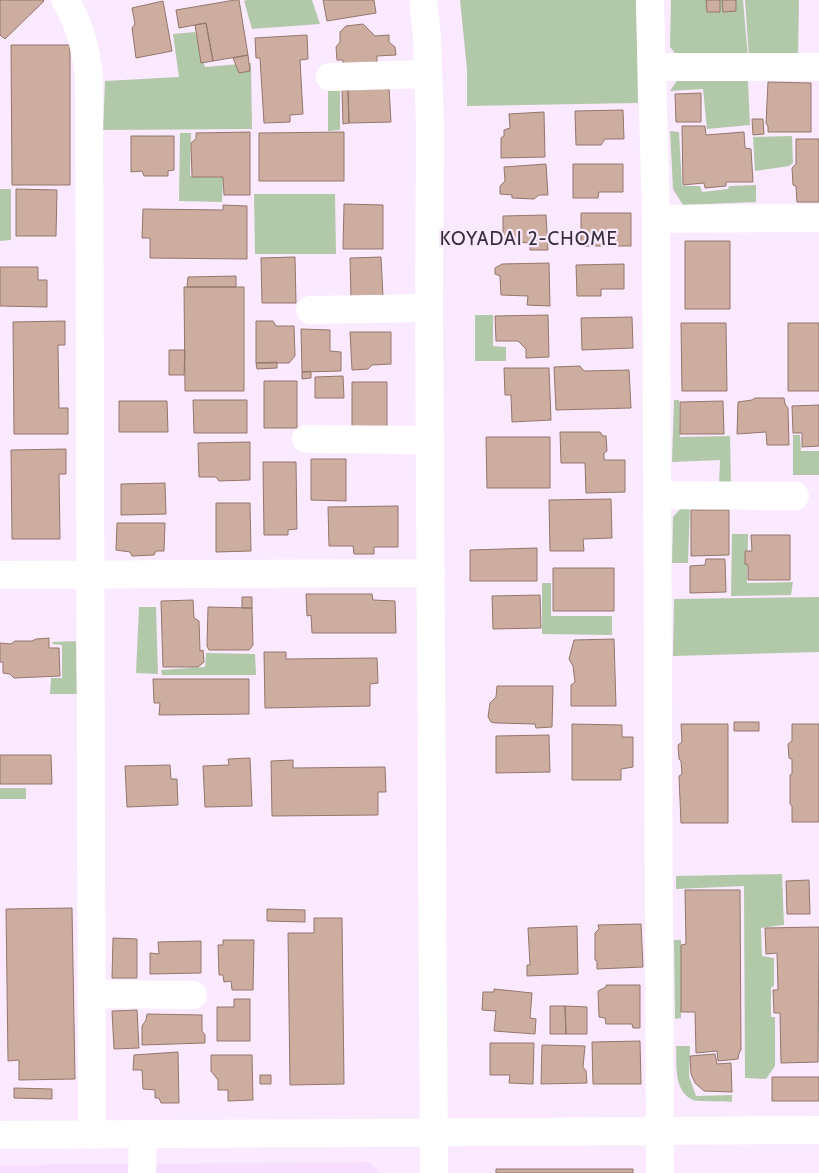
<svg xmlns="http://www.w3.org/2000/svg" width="819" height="1173" font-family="Cabin,sans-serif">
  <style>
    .built { fill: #f7deff }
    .green { fill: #b2c9a9 }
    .building { fill: #cdada0; stroke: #94766a }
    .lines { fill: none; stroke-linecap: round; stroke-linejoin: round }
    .minor { stroke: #fff; stroke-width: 28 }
    .labels { text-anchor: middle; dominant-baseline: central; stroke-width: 4.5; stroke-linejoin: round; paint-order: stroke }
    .neighbourhood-label { font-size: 19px; letter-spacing: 1px; fill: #362f39; stroke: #fae9ff }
  </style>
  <rect width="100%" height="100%" fill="#fae9ff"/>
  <path class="built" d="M369,1162L380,1173H0V1165Z"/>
  <path class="green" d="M247,0H312L320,24L252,29L244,1Z
    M460,0H636L638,103L467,106V69Z
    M671,0H743L748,57L679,58L670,47Z
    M745,0H799L798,58H749Z
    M195,32L205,67L251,63L252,129L103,130L105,81L179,77L173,34Z
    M678,79L748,81L750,125L707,129L703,89L670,91Z
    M340,87V130L328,131V88Z
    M670,131L679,132L682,186H700L702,192L728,189L729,186L756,185V202L683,205L673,189Z
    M180,133H191L190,176L223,177L222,202L179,201Z
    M792,136L793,163L789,166L755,171L753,137Z
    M0,189H11V240L0,241Z
    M254,194H335L336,254H255Z
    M475,315H493V346L506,347V361H475Z
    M674,400H679L680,437L730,436L731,484L719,485L720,460L672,462Z
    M793,435H800L801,451H819V475H793Z
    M681,508H690L688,563H672L673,517Z
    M732,534H748L747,583L793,582L791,595L731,596Z
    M542,583H551V616H612V635L542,634Z
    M819,597V652L673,656L674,599Z
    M139,607H156L158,674L136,673Z
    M76,641L77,694H50L51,678H62V645L53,644L52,642Z
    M206,653L255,654L256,675H162L161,670L205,667Z
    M26,788V799H0V788Z
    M782,874L784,925L761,928L762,956L774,958V986L771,988V1017H775V1066L766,1079L745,1078L744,886L676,889V876Z
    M674,940H681V1018L675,1019Z
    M676,1046H690L689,1076L696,1096L732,1095V1102C724,1101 698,1102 693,1100C673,1091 677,1064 676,1046Z"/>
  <path class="building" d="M0,0H43L44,1L5,39L0,35Z
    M235,0H239L248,55L213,61L206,23L179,28L176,10Z
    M323,0H374L376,13L327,21Z
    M706,0H720V12H707Z
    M722,0H736V11L723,12Z
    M163,1L172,51L136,58L132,28L135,24L132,8Z
    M206,23L213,61L201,63L195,25Z
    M363,24L375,36L389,35V42L395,47L396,55L377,56V62L343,66V60H337L336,47L340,42V32L346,26Z
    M307,35L308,59L300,60L303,114L290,115V122L264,123L260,58H256L255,38Z
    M11,45H70V185H12Z
    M248,55L250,71L239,73L233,58Z
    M768,82L811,83V132H768V126L766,124Z
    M389,88L391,122L349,123L348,90Z
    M342,90H348L349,123L343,124Z
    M701,93V122H676L675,94Z
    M623,110L624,139H605L601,145H576L575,111Z
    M544,112L545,157L501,158V138L504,136V130L510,128L509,114Z
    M752,119H763L764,134L753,135Z
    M682,126H705L706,135L744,132L745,148L751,149L753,182H726V186L705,188L704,183L683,185Z
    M250,132V195H224L223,177H192L191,143L196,139V133Z
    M344,132V181H259V133Z
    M131,136H174V170L168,171V176H144L142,171L131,172Z
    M796,139H819V202H797L796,186L793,185L792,168L796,164Z
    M546,164L548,195H539L534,199L512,198V195L500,194V186L505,181L504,167Z
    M573,164H623V192H599L598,198H573Z
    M16,189L57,190L56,236H16Z
    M344,204L383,205V249H343Z
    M223,205L247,206V259L150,258V238H142L143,209L223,210Z
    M581,213H631V246H581Z
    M546,215L548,250H530V243L503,241V216Z
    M685,241H730V309H685Z
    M295,257L296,303H262L261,258Z
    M381,257L383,297L351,298L350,258Z
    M549,263L550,306L527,305L528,296L501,295L500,276L495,274V268L502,264Z
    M624,264V289H601V296H577L576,265Z
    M0,267H38V280H47V307L0,306Z
    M236,276V287H187L188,277Z
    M184,287H244V391H185Z
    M548,315L549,357L526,358V349L518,341H496L495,316Z
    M632,317L633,348L582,350L581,318Z
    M65,321V345H58L59,408H68V434H14L13,322Z
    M256,321H273L276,326H294L295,356L289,363H256Z
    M681,323H726L727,391H682Z
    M788,323H819V391H788Z
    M301,329L330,330V351L341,352V371L302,372Z
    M350,332H391V364L372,365L368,369L352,370Z
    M169,350H185L184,375H169Z
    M277,362V368L257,369L256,363Z
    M580,366L584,371L629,370L631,408L556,410L554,367Z
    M504,368H549L551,420L512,422L511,395H505Z
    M311,371V378L302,379V372Z
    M343,376L344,398H315V377Z
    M264,381H297V428H264Z
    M352,382H387V427H352Z
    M755,398H784L785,404L788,408L789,445H767L766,432L737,434L738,402L752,400Z
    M193,400H247V433H194Z
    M119,401H167L168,432H119Z
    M723,401L724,434H680V402Z
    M819,405V446L802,447V433H793L792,406Z
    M560,432H600L603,436H606L607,451L604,453V460H625V492L586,493L585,463H561Z
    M486,437H550V488H487Z
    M250,442V480L219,481L216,477H199L198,443Z
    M66,449V474H59L60,539H12L11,450Z
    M311,459H346V501L311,500Z
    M263,462H296L297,529L288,530V535H264Z
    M165,483L166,514L121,515V484Z
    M611,499L612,538L583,539L584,551H550L549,500Z
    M216,503H250L251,551L216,552Z
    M398,506V547H374V554H354L353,546H329L328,507Z
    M691,510H729V555L691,556Z
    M117,523H165L164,551H156L154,555L132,556L130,552L116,550Z
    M751,535H790V580H748V565L745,564V551H752Z
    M537,548V581H470V550Z
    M706,559H725L726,592L690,593V566L705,565Z
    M553,568H614V611H553Z
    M306,594H372L373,600L395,601L396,633H312L311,615L307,616Z
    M540,595L541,628L493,629L492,596Z
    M242,597H252V608H242Z
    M193,600L194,618L199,621L200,651L203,650L204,662L198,667H163L161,601Z
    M208,607L252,608L253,645L249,650H209L207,646Z
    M49,638V648H59L60,676L14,678L10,674L3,673V662H0V643L11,644L15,641H32L36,639Z
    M614,639L616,706H571V685L575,682L573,666L569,659L574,640Z
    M264,652H286V659L377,658L378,683L370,684V706L265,708Z
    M153,679H249V714L159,715L160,703H154Z
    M497,686H553L552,727L536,728L535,724L496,723L491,722L488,717L490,703L496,697Z
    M734,722H759V731H734Z
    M572,724L622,725V737H633V767L621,769V780H572Z
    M681,724H728V823H681L679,776L682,774L681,761L679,759L678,745L682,742Z
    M792,724H819V822H792V806L790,804V775L792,774V759L789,758L788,744L792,741Z
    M549,735L550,772L496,773V736Z
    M0,755H51L52,784H0Z
    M250,758L252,806L205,807L203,766L229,765L228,759Z
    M293,760V768L385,767L386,792H378V815L272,816L271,761Z
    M170,765L171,779H177L178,805L127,807L125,766Z
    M809,880L810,914H787L786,881Z
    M685,890H740L741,1050L739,1053L738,1059L718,1061L717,1051L696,1053L695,1012H681V945L686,944Z
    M72,908L75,1079L19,1080V1060L8,1061L6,909Z
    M267,909L305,910V922L267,921Z
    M314,918H342L344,1084L290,1085L288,933H314Z
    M641,924L643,967L597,969V961L595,960V933L599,929L598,925Z
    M577,926L578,974L527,976V965H530L528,928Z
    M819,927L818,1062L781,1063L780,1013H774L773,990H778L777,953L766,954L765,928Z
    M113,938L137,939V978H112Z
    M223,940H254L253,990H232L231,981L224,982L223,975H219L218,945H223Z
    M201,941V973L150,974V953L159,954L158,942Z
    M606,985H640V1028H633L632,1024H606L605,1018L599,1017L598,991L606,987Z
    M494,989L532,993L530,1018L536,1019L535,1034L494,1031L496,1011L482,1010L483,992H494Z
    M234,999H250V1041H217V1007H234Z
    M550,1006H565L566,1034H550Z
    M565,1006L587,1007V1034H566Z
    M137,1010L139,1048L114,1049L112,1011Z
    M147,1014L202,1015V1031L205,1035V1043L142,1045V1026L146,1020Z
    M640,1041L641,1084H593L592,1042Z
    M490,1043H534L533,1084L509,1083L510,1075H490Z
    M542,1045L585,1046L583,1067L586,1071L587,1083L541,1084Z
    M178,1052L179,1103H161L159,1098H155V1090L143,1089L142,1070H133L134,1055Z
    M715,1054L717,1064L731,1063L732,1092L704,1091L695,1083L691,1074L690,1056Z
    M211,1055H252L253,1100L228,1101V1090H218V1080L211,1071Z
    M260,1075H271V1084H260Z
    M772,1077H819V1101H772Z
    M14,1088L52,1089V1099L14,1098Z
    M496,1169H633V1173H496Z"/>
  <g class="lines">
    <path class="minor" d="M65,0C80,25 85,46 89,75L92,1135
      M423,0L427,36L430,127L429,308L434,1173
      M650,0L656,219L660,1173
      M653,67H819
      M330,77L428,74
      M656,219L819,218
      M310,310L429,308
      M306,439L430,440
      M658,495L795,496
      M0,575L431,573
      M91,994L193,995
      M0,1135L819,1130
      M142,1173L143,1134"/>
  </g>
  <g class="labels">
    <g class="neighbourhood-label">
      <text x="529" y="238">KOYADAI 2-CHOME</text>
    </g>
  </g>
</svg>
